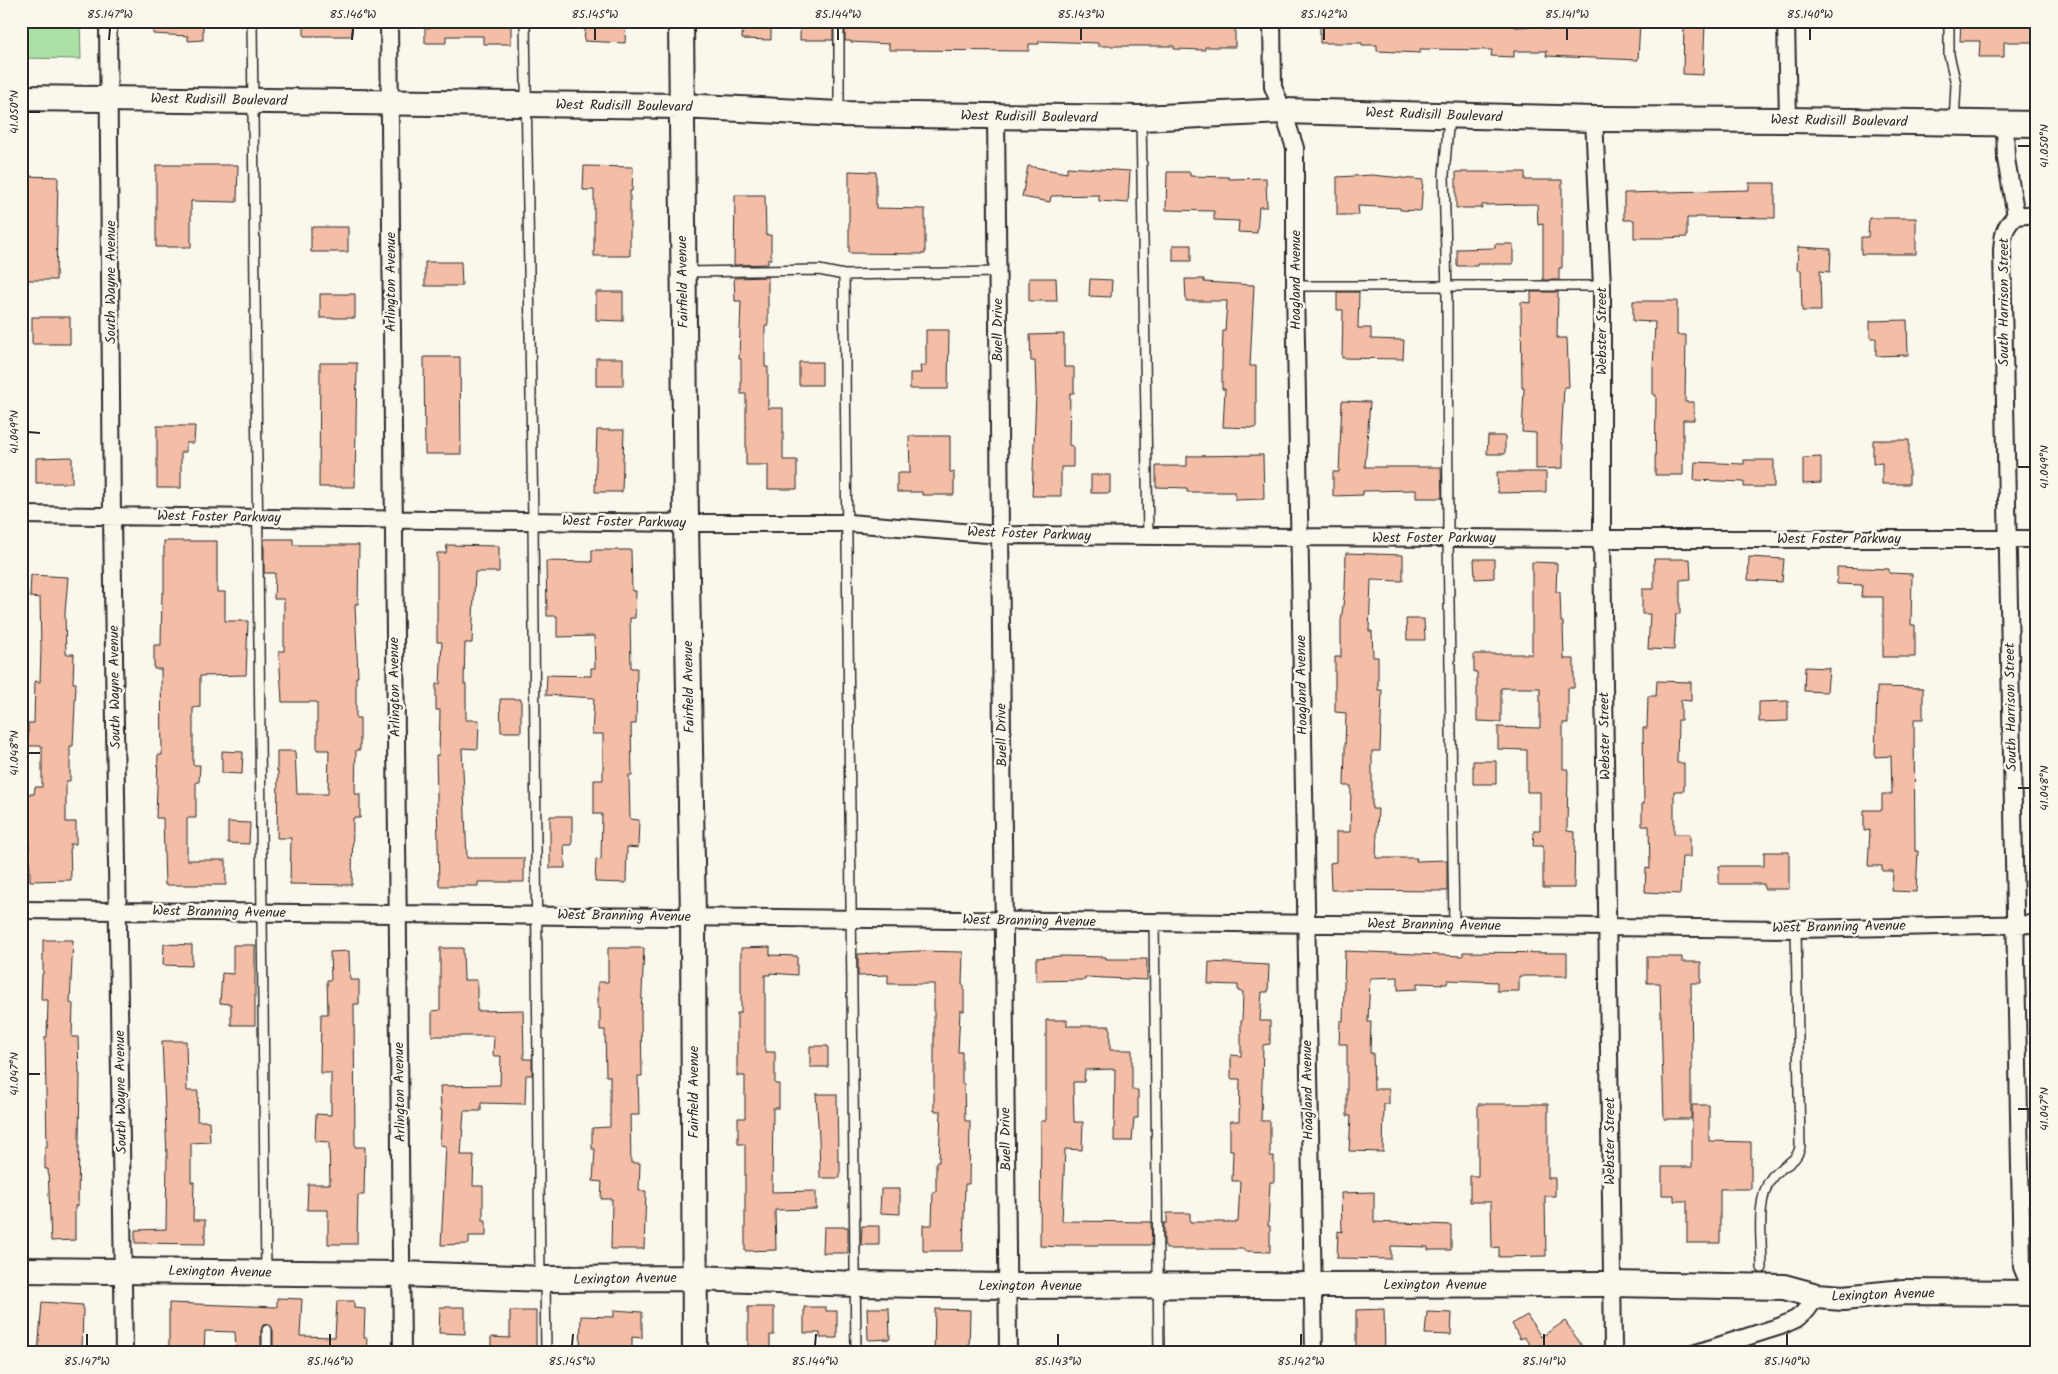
<svg xmlns="http://www.w3.org/2000/svg" width="2058" height="1374" font-family="Kalam,sans-serif">
  <style>
    .green { fill: #abe1a5; stroke: #6b8668 }
    .building { fill: #f3bda6; stroke: #2b2b2b }
    .lines { fill: none; stroke-linecap: round; stroke-linejoin: round }
    .lane-casing { stroke: #2b2b2b; stroke-width: 12 }
    .street-casing { stroke: #2b2b2b; stroke-width: 20 }
    .secondary-casing { stroke: #2b2b2b; stroke-width: 28 }
    .lane { stroke: #fbf7ec; stroke-width: 9 }
    .street { stroke: #fbf7ec; stroke-width: 16 }
    .secondary { stroke: #fbf7ec; stroke-width: 24 }
    .ticks { fill: none; stroke: #2b2b2b; stroke-width: 2 }
    .labels { text-anchor: middle; dominant-baseline: central; stroke-width: 5; stroke-linejoin: round; paint-order: stroke }
    .street-label { font-size: 14px; fill: #2b2b2b; stroke: #fbf7ec }
    .neatline { fill: none; stroke: #2b2b2b; stroke-width: 2 }
    .ticks-label { font-size: 12px; text-anchor: middle; fill: #2b2b2b }
  </style>
  <rect width="100%" height="100%" fill="#fbf7ec"/>
  <filter id="ink" filterUnits="userSpaceOnUse"><feTurbulence type="fractalNoise" baseFrequency=".02" numOctaves="2"/><feDisplacementMap in="SourceGraphic" scale="10" xChannelSelector="R" yChannelSelector="G"/><feConvolveMatrix kernelMatrix="1 2 1 2 8 2 1 2 1" color-interpolation-filters="sRGB"/></filter>
  <g filter="url(#ink)">
    <path class="green" d="M21,21H80L81,59L21,58Z"/>
    <path class="building" d="M153,21H203V40L188,41V36L153,34Z
      M304,21H352V36H304Z
      M430,21H511V44H483V36H446V43H425V28H431Z
      M586,21H626L625,43L584,41Z
      M743,21H771V40L742,39Z
      M800,21H833V40H800Z
      M845,21H1235V47H1205V50L1174,49V46H1098V43L1039,41V44H1029V51L889,50V44L850,42L851,41H845Z
      M1320,21L1493,22L1515,23V27L1544,26V29L1580,30V23L1640,21L1638,60L1546,56L1547,51H1514V57L1491,56L1492,50L1420,49V53L1377,51V45H1362V43H1320Z
      M1961,21H2037V42H2004V57H1979L1980,41H1960Z
      M1684,22L1705,23L1703,75L1683,74Z
      M156,165H238L237,202L191,201V247H156Z
      M584,166L633,167L632,191H630V256H594V190H583Z
      M1028,166L1067,173V167L1130,171L1128,203L1099,201V195L1051,196L1050,202L1022,197Z
      M849,171L876,172V208L925,209V254L849,253Z
      M1167,172H1190V176L1229,177V179L1266,178L1267,207H1259L1257,233L1238,232L1239,221L1214,220V211L1166,210Z
      M1456,172H1525V180H1562V268H1559V280H1543V224L1538,225L1537,204L1482,205V208H1456Z
      M1372,175L1423,180L1421,211L1400,210V208L1358,206L1359,215H1337V177Z
      M21,176L58,177L56,280H21Z
      M1749,183H1775V218L1696,217V218H1687V237L1663,238H1634V220H1624V193L1749,190Z
      M735,195H765L766,235H771V259H768V264L734,265Z
      M1869,218H1916V254H1861V237H1868Z
      M311,227H348V252H311Z
      M1495,244H1513V264H1477V266H1457V249L1495,248Z
      M1173,245H1191V261H1173Z
      M1798,247L1831,249L1830,272L1820,271L1821,311H1802L1801,270H1797Z
      M425,262H461L462,286H425Z
      M768,277V326H765V367H768V408H783V460H797V489H768V465H746V394H741V359H739L741,301H735L734,278Z
      M1029,278H1056L1057,301H1029Z
      M1090,279L1112,280L1111,297L1089,296Z
      M1185,279H1204V282L1254,285L1250,366H1256V428L1223,427L1225,389H1222V361L1223,331H1225L1227,301H1186Z
      M596,292H623V321L596,320Z
      M1337,292H1359L1358,328H1371V339L1404,340L1403,359L1342,358L1343,310H1337Z
      M1531,292H1558L1557,338H1567L1569,387H1564L1561,444H1563V468L1536,469V433L1522,432L1524,388H1522L1521,302L1531,303Z
      M320,294H355V318H320Z
      M1633,301H1677V335H1686L1685,402H1694V420H1683V475H1655L1656,395H1653V369L1655,322L1633,321Z
      M32,317H70V344H32Z
      M1907,320L1908,355L1876,356V338H1870V321Z
      M926,330H949L948,389H910V373H921L920,366H926Z
      M1064,334V367H1074V393H1070L1069,445L1073,446V467H1061V496H1032L1036,393L1035,361H1031L1030,335Z
      M424,357H460L461,454H425Z
      M596,358H623V386H596Z
      M799,362H822V385H799Z
      M320,363H357L355,487H319Z
      M1342,401L1370,402L1365,467H1441L1442,498H1416V490L1363,491V495L1333,496V472H1339Z
      M157,426H195L194,443H186V452H181V488H157Z
      M597,430H624L622,492H595Z
      M909,436H950V472H954V495H922V492H897V473H910Z
      M1488,436H1505V454H1487Z
      M1873,440H1909V484H1882V463L1873,464Z
      M1263,455L1264,499L1235,500V492H1187V488L1156,487V466H1187V456Z
      M72,457V483H36V458Z
      M1821,457V483L1803,484V458Z
      M1744,460H1774V487H1744V482L1694,480L1695,462L1744,464Z
      M1497,472H1546V492L1498,493Z
      M1091,475H1110V493H1091Z
      M264,539H293V545H359L358,604H355L358,677H356V718H360V750H356L355,794H360V818H353L352,885L290,884L291,838H277L278,771H277V751H295L297,794H328L329,750H317V702H282L279,651H284V599H274L275,573H264Z
      M164,541H217V592H225V621H248L246,675L200,676V707L193,708V765H200L199,782H196V818H187V860H226V885H165L163,818H156L158,755H162L161,669H154V645H161L162,593H164Z
      M447,545L499,546V572H475L472,643H465L464,684H466V720H479L478,749L462,748L467,858H524V882H478V886H439L436,755H439L440,710H436V684H440L442,642H437V553H446Z
      M592,550H631L632,591H636L635,618H630L631,668H637L636,724H631L632,775H629L630,819L639,820L638,848L627,847L626,883L595,882L596,859L601,860L602,814H594V780H603V734H592L594,698L546,695L547,675L591,676V668H595L594,636L557,637V616H547L546,561L592,562Z
      M1346,553L1403,555V581L1371,580L1369,631H1372L1373,657H1378V690H1382L1380,751H1372V809H1378L1376,858H1417L1416,861L1447,860V891L1331,890L1330,863L1336,862V832H1350L1351,786H1344L1346,713L1335,712V657H1341V621L1345,589Z
      M1749,557L1784,559L1782,582L1748,580Z
      M1474,559H1494V578L1475,579Z
      M1654,559H1690L1691,579L1680,580V614H1676L1674,650L1648,649L1650,614H1642V589H1654Z
      M1532,562L1557,563L1556,592H1560L1561,622H1563L1564,659H1574V688H1568V723H1563V769H1568L1567,831L1575,832L1574,888H1543V846H1533L1534,830H1540V792H1527V750L1498,749V727L1540,728V688H1501V722L1477,721V672H1474V654H1532Z
      M1837,567L1889,569V573L1912,574L1911,625H1915V657H1883V597H1861L1862,585L1837,584Z
      M31,575L68,577L65,613L66,654H74L73,683H76L73,746H70V781H66V822H76V844H70L71,880L30,881L29,844H26V794H34L35,787H42V746H28V723H34L35,681L40,682L41,649L40,598L30,597Z
      M1406,619H1424L1425,640H1407Z
      M1805,667L1829,668L1827,692L1804,691Z
      M1657,681L1691,682V701L1681,700V720H1678L1677,763H1684V791H1674V834H1690V857H1682L1680,894L1645,892L1646,868L1650,869L1649,826H1642V804H1644L1643,728H1647L1648,696H1656Z
      M1877,687L1923,688V719H1914L1915,851H1918L1916,892L1892,891L1893,871H1882V866H1868L1870,830L1864,831V810H1882V794H1892L1891,756L1875,757Z
      M500,699H521V732H501Z
      M1788,701V721L1759,722V702Z
      M222,751L243,752L242,774L222,773Z
      M1473,761H1496V784H1473Z
      M550,816H572V845H564L565,868H550Z
      M228,822L250,823L249,844L228,843Z
      M1764,852H1789V889H1764V884H1719V866H1764Z
      M43,940H73L70,1003L73,1004L72,1037H78L79,1074H80L78,1206H75V1240L51,1241L48,1169H45V1147H47L45,1037H47L48,1000H41L42,974H43Z
      M164,944L192,945V966L163,965Z
      M233,945H255V1025H231V1004L220,1003L222,973L233,974Z
      M770,947V955L797,956V975L770,973V975H765V1052H775V1084H779V1108H773L772,1192L816,1191V1209L775,1210L776,1250L745,1251V1144H738V1118H745V1076H737V1013H741V948Z
      M440,948H463L464,980H477V1011L523,1010L524,1059H532V1075H526L525,1104L481,1103V1111H464L461,1155H474L473,1186H483V1220H486V1236H469V1244L441,1245L446,1146L440,1145L442,1111H441L440,1086L500,1085L501,1056H493L494,1036H432V1011L440,1010Z
      M608,948H644L641,1015L642,1076H638L639,1115H630L631,1163H640L639,1191H646L644,1249H611L612,1199H601L602,1182L593,1181L595,1149H592V1128L610,1127V1076H606L605,1030H600V1008H598V982H608Z
      M349,951L350,980H359V1004H354L355,1147H365L364,1195H358L357,1244H328V1210H307L308,1184H330L329,1142L315,1141L316,1114L331,1115V1073H320L321,1014H328L327,980H331L330,952Z
      M920,951L963,952L962,985H964V1011H960L958,1052H962V1084H964L965,1121H970L969,1184H965L963,1251H923V1225H932L933,1192H936V1162H939L941,1111H934V984H888V975L858,976V954Z
      M1345,951L1463,956V952L1567,953V976H1519V991H1497V982L1448,980L1447,984L1417,983V989L1398,990V977L1370,978L1368,1022H1371L1370,1053H1373L1374,1089H1389V1104H1384L1383,1152L1349,1151L1351,1116H1347V1044H1339L1340,1021H1343Z
      M1062,956L1106,957V959H1147V980L1085,977V980L1036,981V958Z
      M1647,957H1682V962H1701V983H1691L1692,1070H1691V1119H1664L1660,983H1647Z
      M1209,962L1269,965L1268,992H1262L1260,1021H1270V1044L1263,1045L1261,1121H1270V1156H1274V1182H1270L1268,1226H1270V1252L1244,1251V1249H1166V1246H1164V1223H1167V1213H1190V1222H1238L1240,1181H1232L1233,1150H1230V1121H1239L1240,1079H1231V1055L1241,1056V1021H1242L1243,992L1238,991V985L1208,984Z
      M1046,1020H1067V1026H1110V1050H1132V1090H1138V1118H1134L1132,1141H1114L1115,1069L1085,1070L1084,1082H1073L1074,1122H1083L1082,1150L1065,1149L1062,1221L1151,1222L1152,1245H1064V1247L1040,1246L1041,1121H1046Z
      M162,1041H186L187,1091H198L197,1121H209L210,1142L191,1143V1182H194L193,1220H205V1244L135,1243V1230L166,1229L167,1156Z
      M810,1046H828V1067H810Z
      M816,1094H837L838,1161H840V1178H820L819,1138Z
      M1478,1104H1548V1178H1555V1196H1545L1546,1256L1499,1257V1247L1492,1248L1491,1202H1470V1176H1478Z
      M1692,1105H1709V1141L1751,1142V1189H1720V1243H1687V1201H1674V1195H1662V1167H1692Z
      M881,1189H900V1214L880,1213Z
      M1374,1192V1222L1451,1225V1250H1428V1247L1391,1246V1259L1337,1258L1338,1231L1342,1232L1341,1193Z
      M862,1226H879V1245H861Z
      M824,1227H848V1253H823Z
      M277,1298L302,1299L300,1336L335,1337L337,1301H354V1308L365,1309L364,1338H367L366,1353L293,1351V1353H273V1330L267,1324L263,1325L261,1330V1353H236L235,1332L205,1331L204,1353H169V1303L277,1307Z
      M42,1302L83,1305L82,1353H38Z
      M440,1307H465V1334L439,1333Z
      M748,1307H774V1335H770V1353H748Z
      M804,1307H826V1311H837V1338H820V1333H804Z
      M867,1308H889L890,1339L868,1340Z
      M935,1309L970,1310L969,1353H934Z
      M1384,1309L1385,1353H1356V1310Z
      M614,1310L642,1312V1338L632,1337V1353H580L581,1316L614,1317Z
      M510,1311H536V1353H491V1337L510,1338Z
      M1427,1312L1452,1313L1451,1335L1425,1334Z
      M1527,1315L1541,1337L1565,1321L1582,1346L1573,1353H1519L1530,1345L1524,1337L1520,1339L1512,1324Z"/>
    <g class="lines">
      <g class="lane-casing">
        <path id="lane" d="M252,21L266,1272
          M525,21L533,521L540,1279
          M839,21V114
          M1949,21V55L1956,84L1954,123
          M1449,116L1444,175L1447,294L1448,538L1454,925
          M1141,118L1148,536
          M684,272L819,270L844,275L997,272
          M844,275L856,1353
          M1295,286H1602
          M1154,922L1159,1353
          M1762,1268C1762,1242 1755,1199 1772,1177C1782,1165 1797,1163 1800,1147L1796,929
          M545,1280L546,1353
          M267,1330V1353"/>
      </g>
      <g class="street-casing">
        <path id="street" d="M108,21L112,516L124,1353
          M389,21L402,1353
          M1272,21L1273,87L1283,111L1295,148V286L1314,1353
          M1786,21L1788,120
          M996,116L1008,1353
          M1594,119L1602,286V539L1613,1346L1615,1353
          M2005,124L2006,159L2016,216C2004,226 2003,236 2002,250L2022,1267L2027,1279L2037,1286
          M2016,216L2037,214
          M21,515L686,523H848L1000,535L1602,539H2037
          M21,910L1796,929L2037,924
          M1696,1353L1781,1326L1796,1319L1807,1310L1817,1296"/>
      </g>
      <g class="secondary-casing">
        <path id="secondary" d="M681,21L686,523L693,917L695,1353
          M21,98L681,106L839,114L1141,118L1283,111L1594,119L1788,120L2037,124
          M21,1270L401,1274L545,1279L694,1278L856,1284L1008,1286L1611,1284L1784,1287L1817,1296L1843,1298L1904,1292L2037,1293"/>
      </g>
      <use href="#lane" class="lane"/>
      <use href="#street" class="street"/>
      <use href="#secondary" class="secondary"/>
    </g>
  </g>
  <path class="ticks" d="M109,40L110,28M352,40L353,28M595,40V28M838,40V28M1081,40V28M1324,40V28M1567,40V28M1810,40V28M28,112H40M2018,146H2030M28,432L40,433M2018,467H2030M28,753H40M2018,788H2030M28,1074H40M2018,1109H2030M87,1346V1334M330,1346V1334M572,1346L573,1334M815,1346L816,1334M1058,1346V1334M1301,1346V1334M1544,1346V1334M1787,1346V1334"/>
  <g class="labels">
    <g class="street-label">
      <text transform="translate(219 100) rotate(1)">West Rudisill Boulevard</text>
      <text transform="translate(624 106) rotate(1)">West Rudisill Boulevard</text>
      <text transform="translate(1434 115) rotate(2)">West Rudisill Boulevard</text>
      <text transform="translate(1029 117) rotate(1)">West Rudisill Boulevard</text>
      <text transform="translate(1839 121) rotate(1)">West Rudisill Boulevard</text>
      <text transform="translate(1296 280) rotate(-90)">Hoagland Avenue</text>
      <text transform="translate(111 282) rotate(-90)">South Wayne Avenue</text>
      <text transform="translate(391 282) rotate(-90)">Arlington Avenue</text>
      <text transform="translate(683 282) rotate(-91)">Fairfield Avenue</text>
      <text transform="translate(2004 302) rotate(-90)">South Harrison Street</text>
      <text transform="translate(998 330) rotate(-90)">Buell Drive</text>
      <text transform="translate(1602 331) rotate(-90)">Webster Street</text>
      <text transform="translate(219 517) rotate(1)">West Foster Parkway</text>
      <text transform="translate(624 522) rotate(1)">West Foster Parkway</text>
      <text transform="translate(1029 534) rotate(2)">West Foster Parkway</text>
      <text x="1434" y="538">West Foster Parkway</text>
      <text x="1839" y="539">West Foster Parkway</text>
      <text transform="translate(1302 685) rotate(-91)">Hoagland Avenue</text>
      <text transform="translate(115 687) rotate(-91)">South Wayne Avenue</text>
      <text transform="translate(395 687) rotate(-91)">Arlington Avenue</text>
      <text transform="translate(689 687) rotate(-91)">Fairfield Avenue</text>
      <text transform="translate(2011 707) rotate(-91)">South Harrison Street</text>
      <text transform="translate(1002 735) rotate(-91)">Buell Drive</text>
      <text transform="translate(1605 736) rotate(-91)">Webster Street</text>
      <text transform="translate(219 912) rotate(1)">West Branning Avenue</text>
      <text transform="translate(624 916) rotate(1)">West Branning Avenue</text>
      <text transform="translate(1029 921) rotate(1)">West Branning Avenue</text>
      <text transform="translate(1434 925) rotate(1)">West Branning Avenue</text>
      <text transform="translate(1839 927) rotate(-1)">West Branning Avenue</text>
      <text transform="translate(1308 1090) rotate(-91)">Hoagland Avenue</text>
      <text transform="translate(121 1092) rotate(-91)">South Wayne Avenue</text>
      <text transform="translate(400 1092) rotate(-91)">Arlington Avenue</text>
      <text transform="translate(694 1092) rotate(-90)">Fairfield Avenue</text>
      <text transform="translate(1006 1139) rotate(-91)">Buell Drive</text>
      <text transform="translate(1610 1141) rotate(-90)">Webster Street</text>
      <text transform="translate(220 1272) rotate(1)">Lexington Avenue</text>
      <text transform="translate(625 1279) rotate(-1)">Lexington Avenue</text>
      <text x="1435" y="1285">Lexington Avenue</text>
      <text x="1030" y="1286">Lexington Avenue</text>
      <text transform="translate(1883 1295) rotate(-2)">Lexington Avenue</text>
    </g>
  </g>
  <rect width="2058" height="1374" fill="none" stroke="#fbf7ec" stroke-width="55"/>
  <rect x="28" y="28" width="2002" height="1318" class="neatline"/>
  <g class="ticks-label">
    <text x="110" y="18">85.147°W</text>
    <text x="353" y="18">85.146°W</text>
    <text x="595" y="18">85.145°W</text>
    <text x="838" y="18">85.144°W</text>
    <text x="1081" y="18">85.143°W</text>
    <text x="1324" y="18">85.142°W</text>
    <text x="1567" y="18">85.141°W</text>
    <text x="1810" y="18">85.140°W</text>
    <text transform="translate(14 112) rotate(-90)" y="4">41.050°N</text>
    <text transform="translate(2044 146) rotate(-90)" y="4">41.050°N</text>
    <text transform="translate(14 432) rotate(-90)" y="4">41.049°N</text>
    <text transform="translate(2044 467) rotate(-90)" y="4">41.049°N</text>
    <text transform="translate(14 753) rotate(-90)" y="4">41.048°N</text>
    <text transform="translate(2044 788) rotate(-90)" y="4">41.048°N</text>
    <text transform="translate(14 1074) rotate(-90)" y="4">41.047°N</text>
    <text transform="translate(2044 1109) rotate(-90)" y="4">41.047°N</text>
    <text x="87" y="1365">85.147°W</text>
    <text x="330" y="1365">85.146°W</text>
    <text x="572" y="1365">85.145°W</text>
    <text x="815" y="1365">85.144°W</text>
    <text x="1058" y="1365">85.143°W</text>
    <text x="1301" y="1365">85.142°W</text>
    <text x="1544" y="1365">85.141°W</text>
    <text x="1787" y="1365">85.140°W</text>
  </g>
</svg>
